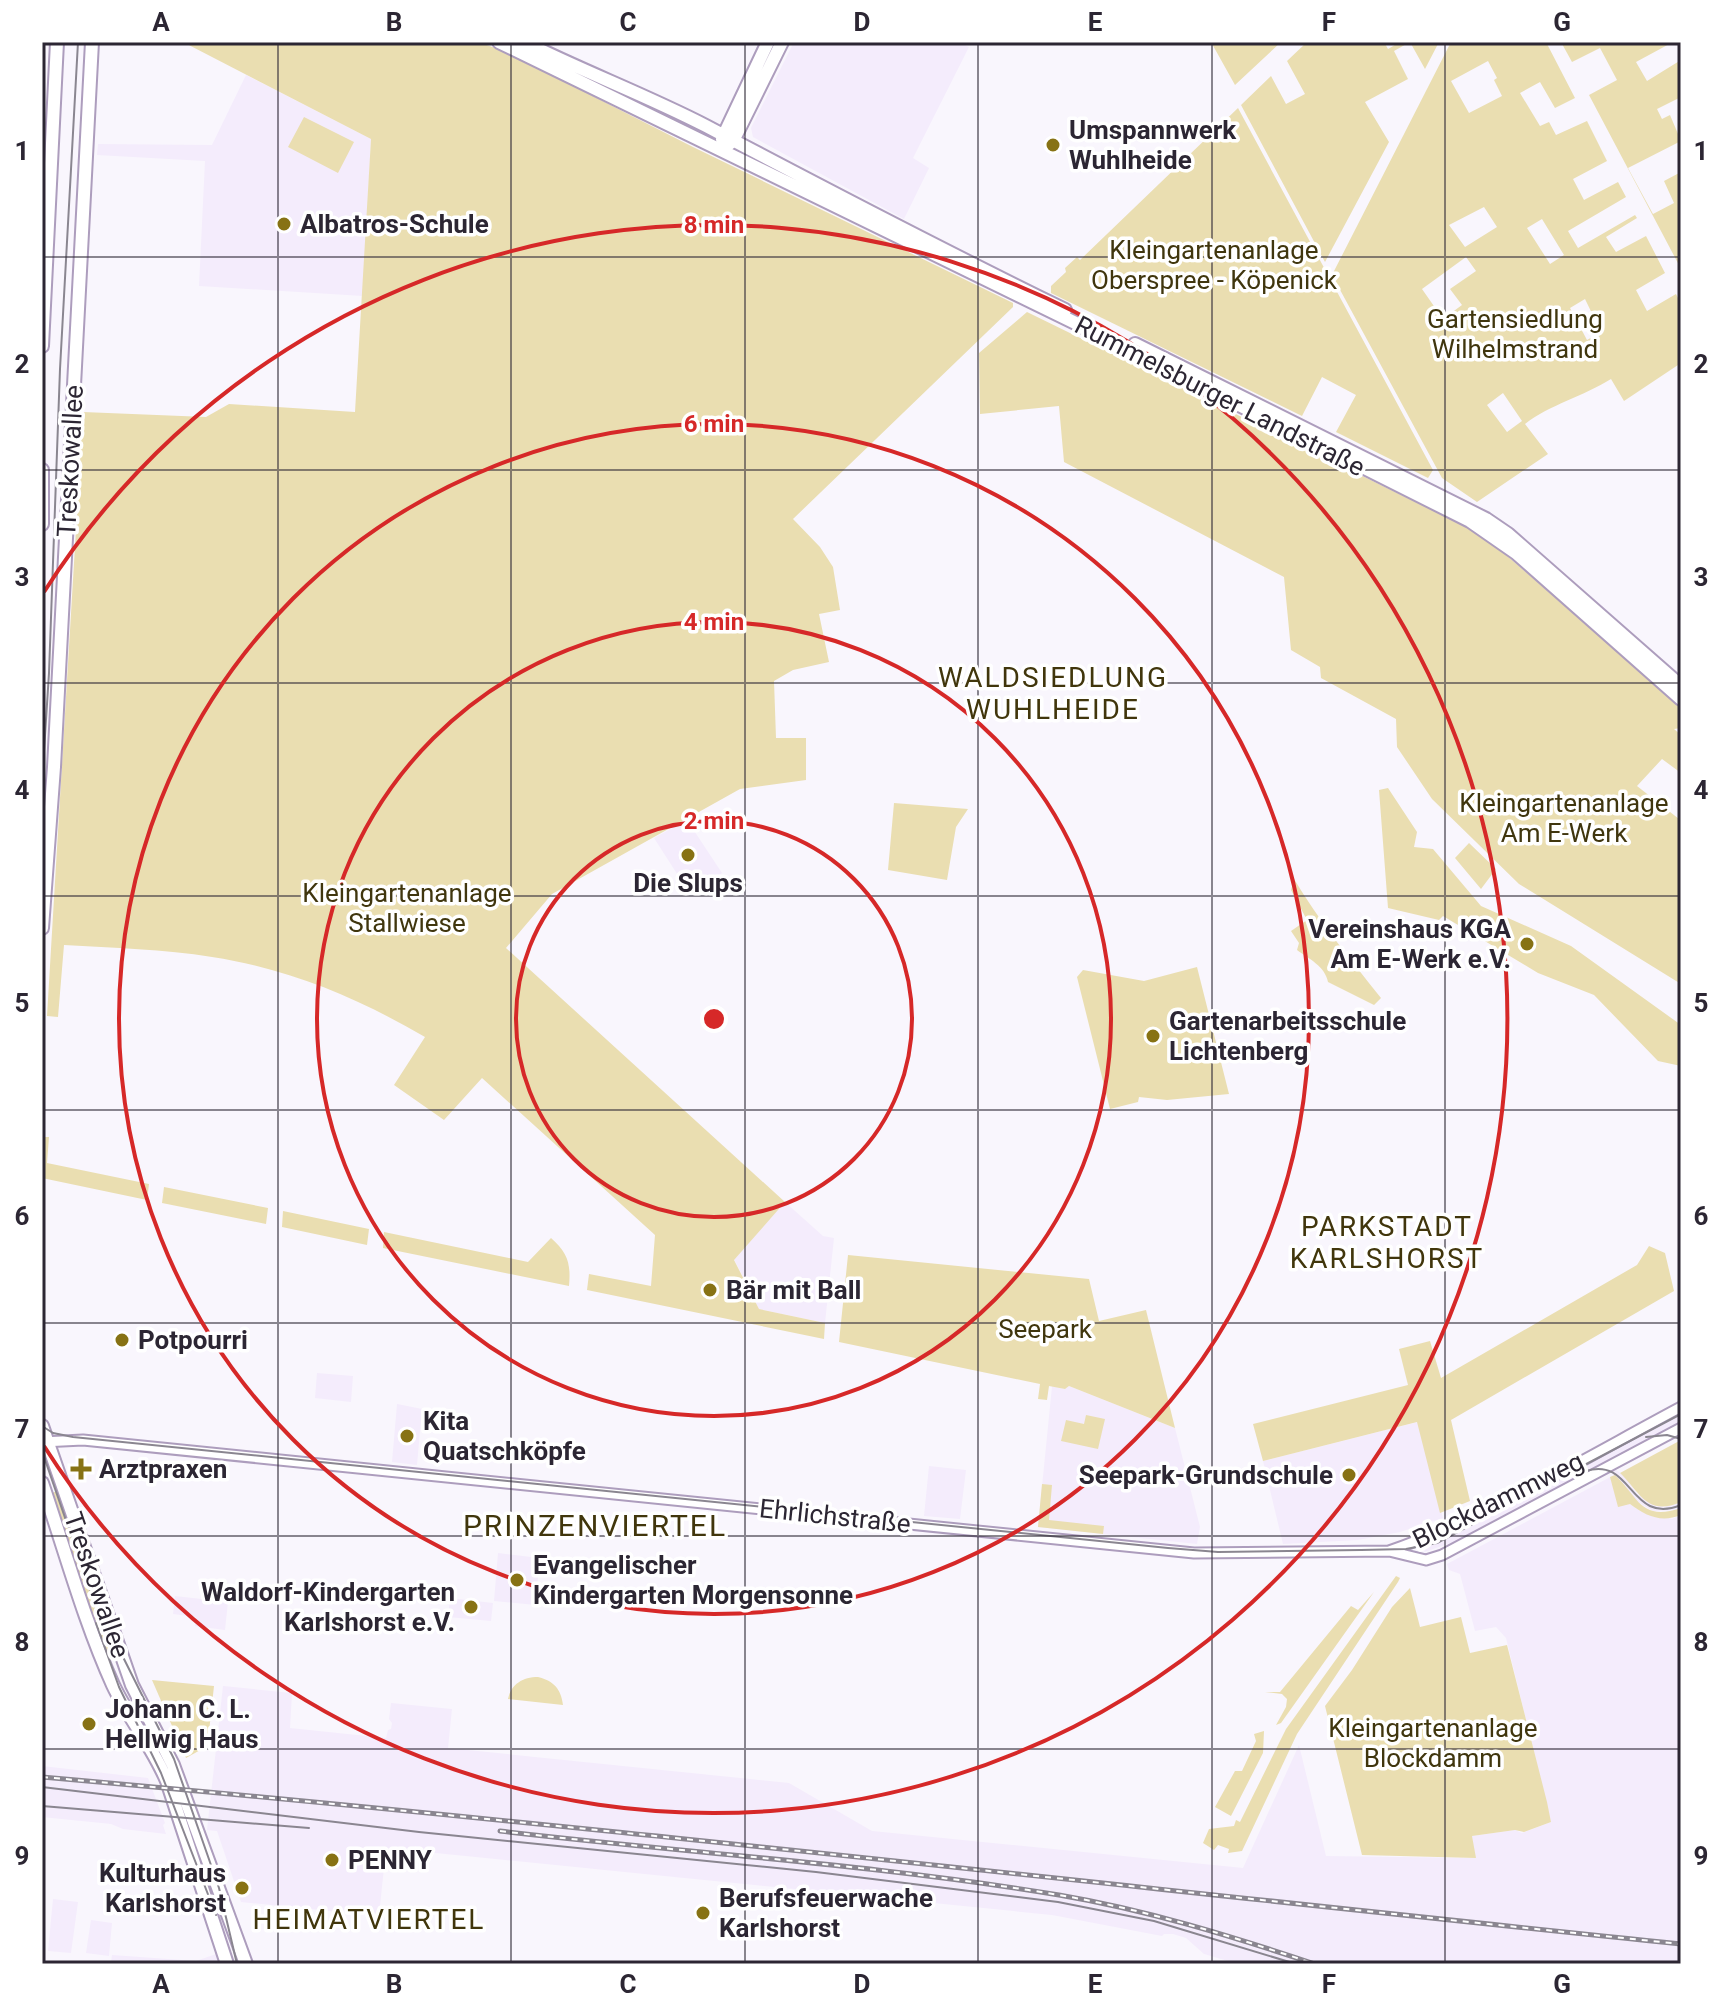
<svg xmlns="http://www.w3.org/2000/svg" width="1723" height="2006" font-family="Roboto,sans-serif">
  <style>
    .built { fill: #f4ecfc }
    .green { fill: #eadeb1; fill-rule: evenodd }
    .lines { fill: none; stroke-linecap: round; stroke-linejoin: round }
    .minor-casing { stroke: #ad9dbd; stroke-width: 13 }
    .major-casing { stroke: #ad9dbd; stroke-width: 16 }
    .minor { stroke: #fff; stroke-width: 9 }
    .major { stroke: #fff; stroke-width: 12 }
    .tram { stroke: #8a8690; stroke-width: 2 }
    .rail-casing { stroke: #8a8690; stroke-width: 5 }
    .rail { stroke: #fff; stroke-width: 2; stroke-dasharray: 6; stroke-linecap: butt }
    .grid { fill: none; stroke: #2c2633; stroke-width: 2; stroke-opacity: 0.55 }
    .ring { fill: none; stroke: #d62828; stroke-width: 4 }
    .poi-dot { fill: #877214; stroke: #fff; stroke-width: 3 }
    .labels { text-anchor: middle; dominant-baseline: central; stroke-width: 7; stroke-linejoin: round; paint-order: stroke }
    .poi-label { font-size: 26px; font-weight: bold; fill: #2c2633; stroke: #fff; text-anchor: start }
    .park-label { font-size: 26px; fill: #40360e; stroke: #fff }
    .street-label { font-size: 26px; fill: #2c2633; stroke: #fff }
    .neighbourhood-label { font-size: 28px; letter-spacing: 2px; fill: #41360c; stroke: #fff }
    .quarter-label { font-size: 30px; letter-spacing: 2px; fill: #41360c; stroke: #fff }
    .centre { fill: #d62828; stroke: #fff; stroke-width: 4 }
    .ring-label { font-size: 24px; text-anchor: middle; font-weight: bold; fill: #d62828; stroke: #fff; stroke-width: 7; stroke-linejoin: round; paint-order: stroke }
    .neatline { fill: none; stroke: #2c2633; stroke-width: 3 }
    .grid-label { font-size: 26px; text-anchor: middle; font-weight: bold; fill: #2c2633 }
  </style>
  <rect width="100%" height="100%" fill="#f9f6fd"/>
  <path class="built" d="M794,42H959L969,47L913,158L929,168L904,219L753,137L751,128Z
    M246,75L371,139L363,296L199,286L205,161L97,155L98,144L212,145Z
    M687,820L722,873L690,894L654,838Z
    M785,1202L823,1236L834,1238L825,1323L759,1309L734,1259Z
    M317,1373L353,1376L351,1402L315,1398Z
    M1052,1386L1065,1389L1069,1386L1175,1428L1200,1527L1197,1544L1038,1527Z
    M397,1404L422,1409L417,1465L392,1462Z
    M1681,1413V1422L1598,1469L1584,1473L1454,1542L1424,1552L1430,1540L1432,1543L1451,1536Z
    M1418,1422L1443,1518L1400,1532L1358,1540L1283,1544L1263,1461Z
    M929,1466L966,1470L960,1519L924,1516Z
    M1615,1469L1624,1476L1638,1495L1664,1507L1681,1502V1508L1676,1510L1653,1511L1636,1501L1622,1482L1630,1504L1672,1519L1681,1515V1964H1238L1204,1954L1186,1938L1173,1934H1164L1162,1936L1052,1915L386,1848L379,1916L241,1902L217,1831L207,1830L223,1686L292,1693L290,1728L386,1738L388,1730L391,1729L392,1723L389,1719L391,1703L452,1709L448,1748L789,1783L872,1831L1243,1868L1299,1745L1326,1856L1475,1858L1472,1836L1515,1830L1522,1833L1551,1822L1506,1638L1496,1627L1475,1631L1460,1574L1449,1570L1447,1564L1614,1475L1610,1471Z
    M498,1553L540,1558L535,1605L494,1601Z
    M175,1596L228,1602L225,1630L195,1626L196,1617L173,1614Z
    M450,1598L493,1603L491,1621L448,1617Z
    M42,1766L148,1778L165,1823L163,1825L166,1834L123,1829L111,1824L42,1817Z
    M53,1899L78,1902L71,1953L48,1951Z
    M91,1920L112,1923L109,1956L86,1953Z
    M216,1954L219,1964L111,1962L112,1955L196,1961Z"/>
  <path class="green" d="M183,42H478L504,51L693,147L1013,303V307L793,519L820,547L833,567L840,610L819,614L829,662L793,670L774,681L776,738H806V780L740,789L552,894L506,948L785,1202L734,1260L759,1309L825,1323L824,1339L587,1290L589,1274L651,1286L655,1235L482,1078L444,1120L394,1085L425,1037C358,998 289,969 212,957C164,949 113,948 64,945L58,1017L47,1016L83,412L206,417L229,404L355,412L371,139Z
    M1211,42H1281L1235,85Z
    M1307,42H1384L1388,49L1400,42H1439L1425,69L1410,42L1394,51L1408,79L1365,102L1389,142L1325,262L1241,105L1271,76L1286,104L1305,94L1287,61Z
    M1451,42H1546L1575,98L1555,108L1540,82L1520,93L1540,126L1549,122L1556,135L1587,121L1607,161L1573,179L1584,200L1618,182L1626,197L1568,231L1578,248L1635,215L1637,218L1606,237L1616,252L1646,236L1665,273L1636,290L1647,311L1676,294L1681,304V363L1624,401L1611,379C1584,396 1549,405 1525,424L1548,454L1477,502L1442,478L1332,275ZM1488,61L1497,78L1494,80L1502,96L1469,113L1451,81ZM1484,207L1497,227L1465,247L1449,225ZM1542,219L1564,255L1550,264L1527,228ZM1466,257L1476,271L1450,289L1462,305L1443,319L1422,289ZM1585,299L1601,332L1587,340L1570,308ZM1503,393L1522,421L1507,432L1487,405Z
    M1561,42H1673L1636,62L1647,81L1681,60V97L1657,109L1662,119L1670,115L1681,141L1628,168L1653,214L1674,203L1664,181L1681,172V267H1680L1589,95L1617,80L1600,48L1572,62Z
    M1238,108L1433,470L1428,478L1336,432L1356,395L1322,377L1302,416L1051,293V286L1066,272L1065,268L1077,257L1080,260Z
    M304,117L354,142L338,173L288,147Z
    M1027,312L1483,535L1681,707V728L1674,729L1681,735V773L1662,759L1637,786L1679,819L1681,818V984L1519,884L1432,799L1397,747L1396,719L1321,678L1320,667L1291,650L1284,577L1064,462L1059,406L980,414L979,353Z
    M1388,788L1417,832L1414,847L1433,849L1481,906L1571,946L1681,1025V1066L1658,1061L1594,995L1538,973L1443,916L1439,920L1388,908L1379,790Z
    M894,803L968,809L956,827L947,880L888,870Z
    M1469,843L1496,869L1481,889L1455,858Z
    M1294,879C1319,921 1350,959 1381,998L1374,1005L1328,982C1325,966 1309,959 1297,950L1299,943L1291,931L1307,920L1291,890Z
    M1197,967L1229,1094L1167,1100L1139,1097L1138,1102L1110,1109L1077,977L1083,970L1144,981Z
    M42,1137H49L47,1163L149,1184L147,1200L42,1178Z
    M164,1187L268,1208L266,1224L162,1203Z
    M283,1211L369,1229L367,1245L282,1227Z
    M384,1232L528,1262L551,1238C568,1253 571,1264 569,1286L383,1248Z
    M1649,1246L1665,1253L1674,1291L1451,1420L1470,1501L1440,1513L1417,1422L1263,1461L1253,1424L1408,1385L1399,1349L1430,1341L1441,1378L1637,1265Z
    M848,1255L1089,1279L1099,1321L1146,1310L1175,1428L1069,1386L1065,1389L1049,1386L1047,1400L1038,1399L1040,1384L839,1342Z
    M1086,1415L1105,1419L1098,1449L1061,1441L1066,1420L1084,1424Z
    M1681,1440V1502C1647,1517 1640,1492 1620,1473Z
    M1615,1475C1638,1496 1640,1522 1681,1508V1515C1661,1523 1646,1516 1630,1504L1618,1507L1610,1477Z
    M57,1481L117,1654L107,1657L49,1494L57,1491L54,1482Z
    M1042,1484L1052,1485L1049,1520L1104,1526L1103,1534L1038,1527Z
    M1396,1576L1400,1578L1398,1582L1297,1734L1242,1851L1228,1853L1229,1849L1218,1845L1214,1850L1203,1843L1209,1829L1234,1826L1236,1820L1240,1822L1286,1729Z
    M1410,1588L1420,1627L1461,1617L1470,1653L1507,1645L1547,1802L1551,1822L1524,1832L1515,1830L1472,1836L1476,1858L1362,1855L1325,1706L1352,1670L1392,1607Z
    M1374,1592L1281,1723L1276,1725L1286,1707L1287,1699L1282,1694L1265,1692H1280L1351,1606L1358,1610Z
    M538,1677C554,1681 561,1689 563,1705L508,1699C511,1684 523,1677 538,1677Z
    M152,1680L214,1686L208,1741L204,1748L186,1758Z
    M1264,1731L1263,1753L1231,1816L1215,1807L1235,1771H1242L1256,1741L1254,1734Z"/>
  <g class="lines">
    <g class="minor-casing">
      <path id="minor" d="M42,1442L83,1440L1194,1553L1389,1551L1426,1560L1442,1555L1681,1428
        M1389,1551C1490,1516 1587,1457 1681,1407"/>
    </g>
    <g class="major-casing">
      <path id="major" d="M499,42L1096,333L1470,521L1516,553L1681,699
        M524,42C584,72 646,95 706,126C825,189 944,251 1065,310
        M722,139L768,42
        M727,146L733,141L782,42
        M1135,344L1486,519L1508,534L1681,686
        M42,346L57,42
        M42,470V524
        M42,928L54,767L92,42
        M42,1426L132,1685L173,1765L246,1964
        M42,1483C65,1550 84,1621 113,1685C129,1719 153,1747 167,1781L227,1964"/>
    </g>
    <use href="#minor" class="minor"/>
    <use href="#major" class="major"/>
    <path class="tram" d="M42,782L49,673L60,369L78,42
      M42,1426L53,1433L73,1437L1168,1548L1218,1552L1361,1550L1406,1549L1437,1543L1681,1414
      M1646,1437L1667,1435L1681,1439
      M42,1451L91,1593L174,1759L219,1888L237,1964
      M1586,1471C1633,1456 1629,1526 1681,1505
      M96,1623L119,1687L161,1773L216,1915
      M42,1787L419,1832L816,1872L1058,1902L1154,1921L1296,1964
      M42,1806L309,1828"/>
    <g class="rail-casing">
      <path id="rail" d="M42,1777C589,1825 1135,1888 1681,1944
        M500,1831C686,1853 874,1864 1059,1895C1147,1910 1231,1936 1315,1964"/>
    </g>
    <use href="#rail" class="rail"/>
  </g>
  <path class="grid" d="M278,42V1964M511,42V1964M745,42V1964M978,42V1964M1212,42V1964M1445,42V1964M42,257H1681M42,470H1681M42,683H1681M42,896H1681M42,1110H1681M42,1323H1681M42,1536H1681M42,1749H1681"/>
  <g class="ring">
    <circle cx="714" cy="1019" r="198"/>
    <circle cx="714" cy="1019" r="397"/>
    <circle cx="714" cy="1019" r="595"/>
    <path d="M44 592A794 794 0 1 1 44 1446"/>
  </g>
  <g class="poi-dot">
    <circle cx="1053" cy="145" r="8"/>
    <circle cx="284" cy="224" r="8"/>
    <circle cx="688" cy="855" r="8"/>
    <circle cx="1527" cy="944" r="8"/>
    <circle cx="1153" cy="1036" r="8"/>
    <circle cx="710" cy="1290" r="8"/>
    <circle cx="122" cy="1340" r="8"/>
    <circle cx="407" cy="1436" r="8"/>
    <path d="M77 1457h8v8h8v8h-8v8h-8v-8h-8v-8h8z"/>
    <circle cx="1349" cy="1475" r="8"/>
    <circle cx="517" cy="1580" r="8"/>
    <circle cx="471" cy="1607" r="8"/>
    <circle cx="89" cy="1724" r="8"/>
    <circle cx="332" cy="1860" r="8"/>
    <circle cx="242" cy="1888" r="8"/>
    <circle cx="703" cy="1913" r="8"/>
  </g>
  <g class="labels">
    <g class="poi-label">
      <text x="1069" y="130">Umspannwerk<tspan x="1069" dy="30">Wuhlheide</tspan></text>
      <text x="300" y="224">Albatros-Schule</text>
      <text x="688" y="883" text-anchor="middle">Die Slups</text>
      <text x="1511" y="929" text-anchor="end">Vereinshaus KGA<tspan x="1511" dy="30">Am E-Werk e.V.</tspan></text>
      <text x="1169" y="1021">Gartenarbeitsschule<tspan x="1169" dy="30">Lichtenberg</tspan></text>
      <text x="726" y="1290">Bär mit Ball</text>
      <text x="138" y="1340">Potpourri</text>
      <text x="423" y="1421">Kita<tspan x="423" dy="30">Quatschköpfe</tspan></text>
      <text x="99" y="1469">Arztpraxen</text>
      <text x="1333" y="1475" text-anchor="end">Seepark-Grundschule</text>
      <text x="533" y="1565">Evangelischer<tspan x="533" dy="30">Kindergarten Morgensonne</tspan></text>
      <text x="455" y="1592" text-anchor="end">Waldorf-Kindergarten<tspan x="455" dy="30">Karlshorst e.V.</tspan></text>
      <text x="105" y="1709">Johann C. L.<tspan x="105" dy="30">Hellwig Haus</tspan></text>
      <text x="348" y="1860">PENNY</text>
      <text x="226" y="1873" text-anchor="end">Kulturhaus<tspan x="226" dy="30">Karlshorst</tspan></text>
      <text x="719" y="1898">Berufsfeuerwache<tspan x="719" dy="30">Karlshorst</tspan></text>
    </g>
    <g class="park-label">
      <text x="1214" y="250">Kleingartenanlage<tspan x="1214" dy="30">Oberspree - Köpenick</tspan></text>
      <text x="1515" y="319">Gartensiedlung<tspan x="1515" dy="30">Wilhelmstrand</tspan></text>
      <text x="1564" y="803">Kleingartenanlage<tspan x="1564" dy="30">Am E-Werk</tspan></text>
      <text x="407" y="893">Kleingartenanlage<tspan x="407" dy="30">Stallwiese</tspan></text>
      <text x="1045" y="1329">Seepark</text>
      <text x="1433" y="1728">Kleingartenanlage<tspan x="1433" dy="30">Blockdamm</tspan></text>
    </g>
    <g class="street-label">
      <text transform="translate(1220 396) rotate(27)">Rummelsburger Landstraße</text>
      <text transform="translate(70 461) rotate(-87)">Treskowallee</text>
      <text transform="translate(1498 1500) rotate(-26)">Blockdammweg</text>
      <text transform="translate(835 1516) rotate(6)">Ehrlichstraße</text>
      <text transform="translate(97 1585) rotate(71)">Treskowallee</text>
    </g>
    <g class="neighbourhood-label">
      <text x="1053" y="677">WALDSIEDLUNG<tspan x="1053" dy="32">WUHLHEIDE</tspan></text>
      <text x="1387" y="1226">PARKSTADT<tspan x="1387" dy="32">KARLSHORST</tspan></text>
      <text x="369" y="1919">HEIMATVIERTEL</text>
    </g>
    <g class="quarter-label">
      <text x="595" y="1525">PRINZENVIERTEL</text>
    </g>
  </g>
  <circle cx="714" cy="1019" r="12" class="centre"/>
  <g class="ring-label">
    <text x="714" y="233">8 min</text>
    <text x="714" y="432">6 min</text>
    <text x="714" y="630">4 min</text>
    <text x="714" y="829">2 min</text>
  </g>
  <rect width="1723" height="2006" fill="none" stroke="#ffffff" stroke-width="88"/>
  <rect x="44" y="44" width="1635" height="1918" class="neatline"/>
  <g class="grid-label">
    <text x="161" y="31">A</text>
    <text x="394" y="31">B</text>
    <text x="628" y="31">C</text>
    <text x="862" y="31">D</text>
    <text x="1095" y="31">E</text>
    <text x="1329" y="31">F</text>
    <text x="1562" y="31">G</text>
    <text x="22" y="160">1</text>
    <text x="1701" y="160">1</text>
    <text x="22" y="373">2</text>
    <text x="1701" y="373">2</text>
    <text x="22" y="586">3</text>
    <text x="1701" y="586">3</text>
    <text x="22" y="799">4</text>
    <text x="1701" y="799">4</text>
    <text x="22" y="1012">5</text>
    <text x="1701" y="1012">5</text>
    <text x="22" y="1225">6</text>
    <text x="1701" y="1225">6</text>
    <text x="22" y="1438">7</text>
    <text x="1701" y="1438">7</text>
    <text x="22" y="1651">8</text>
    <text x="1701" y="1651">8</text>
    <text x="22" y="1865">9</text>
    <text x="1701" y="1865">9</text>
    <text x="161" y="1993">A</text>
    <text x="394" y="1993">B</text>
    <text x="628" y="1993">C</text>
    <text x="862" y="1993">D</text>
    <text x="1095" y="1993">E</text>
    <text x="1329" y="1993">F</text>
    <text x="1562" y="1993">G</text>
  </g>
</svg>
